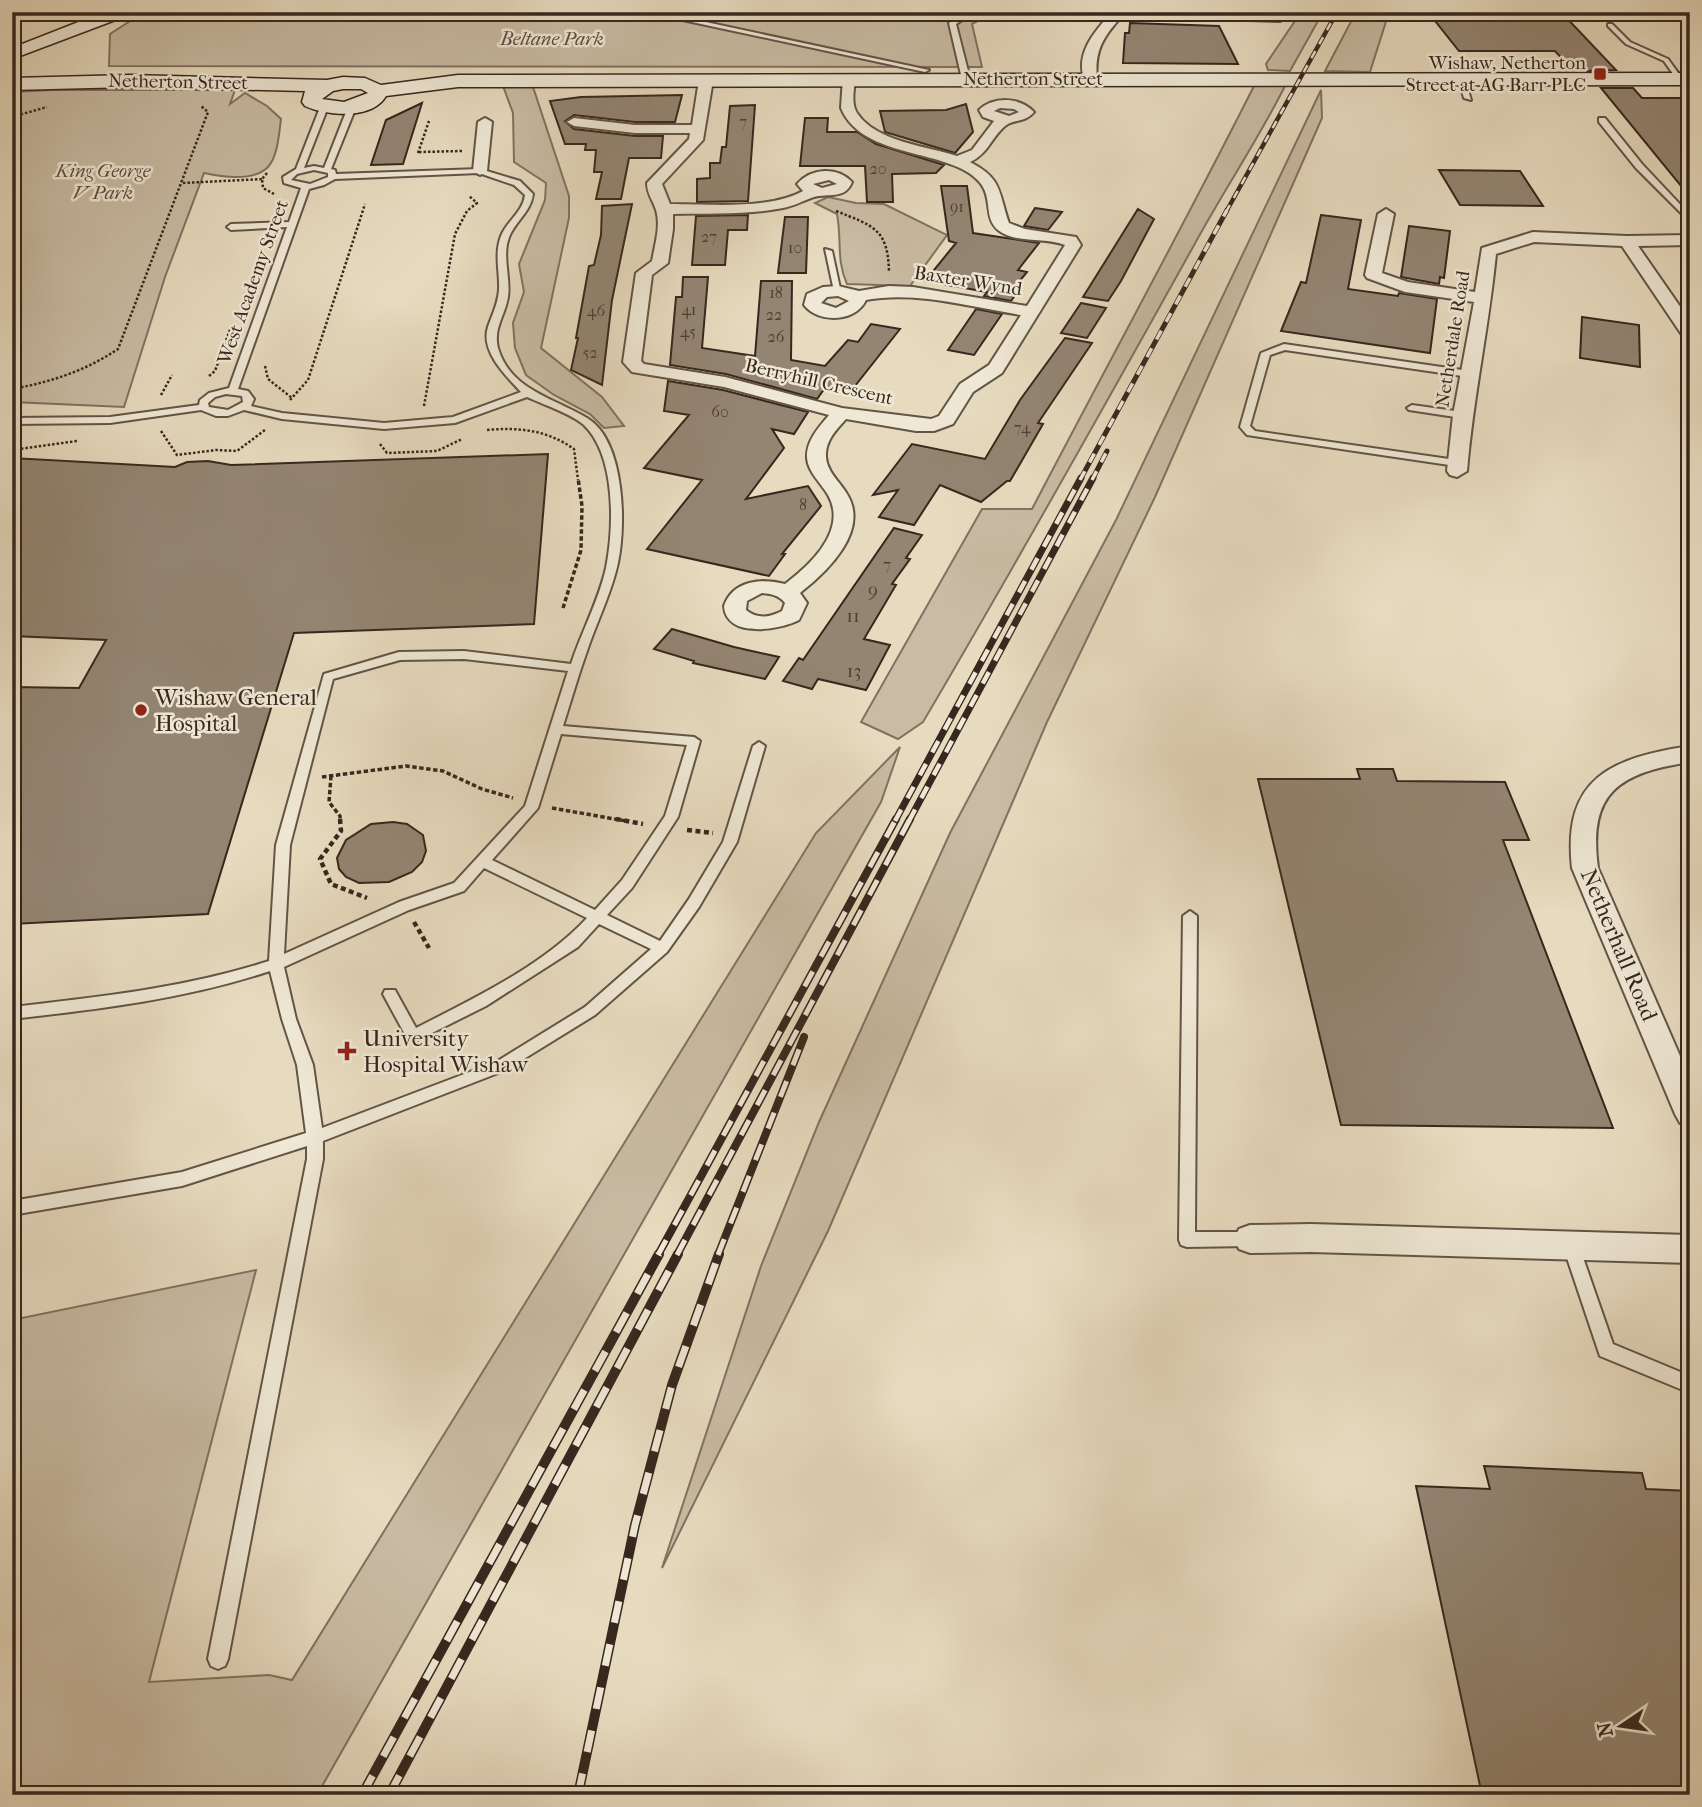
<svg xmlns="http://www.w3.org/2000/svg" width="1702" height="1807" font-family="'IM FELL French Canon',serif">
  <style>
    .green { fill: #c9bca4; stroke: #807261; stroke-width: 2 }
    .building { fill: #938572; stroke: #37271e; stroke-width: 2 }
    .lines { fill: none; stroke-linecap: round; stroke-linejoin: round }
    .lane-casing { stroke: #635446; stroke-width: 4 }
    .street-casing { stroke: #635446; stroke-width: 4 }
    .secondary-casing { stroke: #37271e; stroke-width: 3 }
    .path-far2 { stroke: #37271e; stroke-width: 2.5; stroke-dasharray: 2.5 2; stroke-linecap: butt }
    .path-far1 { stroke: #37271e; stroke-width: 3.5; stroke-dasharray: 4.5 2.5; stroke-linecap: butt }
    .path { stroke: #37271e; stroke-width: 4.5; stroke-dasharray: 5 3.5; stroke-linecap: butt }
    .lane { fill: #efe8d5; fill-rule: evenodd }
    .street { fill: #efe8d5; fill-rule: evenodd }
    .secondary { fill: #efe8d5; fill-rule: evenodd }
    .rail-far4-casing { stroke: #37271e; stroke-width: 4.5 }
    .rail-far3-casing { stroke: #37271e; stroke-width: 5 }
    .rail-far2-casing { stroke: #37271e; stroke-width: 7 }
    .rail-far1-casing { stroke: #37271e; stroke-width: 8 }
    .rail-casing { stroke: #37271e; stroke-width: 10 }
    .rail-far4 { stroke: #efe8d5; stroke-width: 2.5; stroke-dasharray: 8; stroke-linecap: butt }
    .rail-far3 { stroke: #efe8d5; stroke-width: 3.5; stroke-dasharray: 10; stroke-linecap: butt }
    .rail-far2 { stroke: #efe8d5; stroke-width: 4.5; stroke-dasharray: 13; stroke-linecap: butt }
    .rail-far1 { stroke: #efe8d5; stroke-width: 5; stroke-dasharray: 17; stroke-linecap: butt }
    .rail { stroke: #efe8d5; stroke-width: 7; stroke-dasharray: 22; stroke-linecap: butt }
    .poi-dot { fill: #8f2418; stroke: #efe8d5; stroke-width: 2.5 }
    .labels { text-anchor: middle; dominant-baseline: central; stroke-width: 5; stroke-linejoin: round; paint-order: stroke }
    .far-number-label { font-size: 16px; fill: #4e3e33 }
    .far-park-label { font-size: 19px; font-style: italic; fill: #5c4c40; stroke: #efe8d5 }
    .far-poi-label { font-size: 19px; fill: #37271e; stroke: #efe8d5; text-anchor: end }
    .far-street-label { font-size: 19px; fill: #37271e; stroke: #efe8d5 }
    .number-label { font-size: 19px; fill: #4e3e33 }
    .poi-label { font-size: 23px; fill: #37271e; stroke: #efe8d5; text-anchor: start }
    .street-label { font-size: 23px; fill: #37271e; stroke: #efe8d5 }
  </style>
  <rect width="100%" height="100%" fill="#e7dbbf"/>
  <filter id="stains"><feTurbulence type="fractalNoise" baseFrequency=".00286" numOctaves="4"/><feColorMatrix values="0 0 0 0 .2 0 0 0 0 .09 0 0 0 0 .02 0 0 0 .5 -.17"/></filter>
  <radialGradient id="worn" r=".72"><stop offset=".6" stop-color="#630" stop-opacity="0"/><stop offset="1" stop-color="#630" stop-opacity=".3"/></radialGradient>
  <path class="green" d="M144,12H994L972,24L982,67L109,66L110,34Z
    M1301,12H1323L1290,71L1268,70L1266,64Z
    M1356,12H1389L1370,72L1325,71Z
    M1255,84L1285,86C1259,138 1226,187 1198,238C1108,400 1017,562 923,722L898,739L861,722L982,509H1032C1106,367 1183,227 1255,84Z
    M503,86L533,87L569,196V218L541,348L602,397L624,426L604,428L590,414L554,395L526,375L515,348L513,323L524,292L519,264L545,200L546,183L514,162L513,113Z
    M52,90H235L230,104L245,93L267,106L281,119C279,133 278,156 268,167C253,182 222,177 204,173L165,277L124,407L12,402V92Z
    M1321,90L1322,118L1155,497L1047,722L828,1231L662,1568L761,1266L819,1122L950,833L1116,520Z
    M828,197L856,203L884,204L947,235L910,286L847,284C836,260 842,240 837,214L815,203Z
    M900,747L881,802L317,1795H12V1320L256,1270L149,1682L269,1675L292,1680L816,833Z"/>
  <path class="building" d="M1428,12H1561L1616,70L1587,71L1580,62H1565L1555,51H1459Z
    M1130,23L1219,26L1238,64L1123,63L1125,33H1129Z
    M1601,88H1633L1642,98H1690V197Z
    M682,95L675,122H635L574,115L565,121L574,129L635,136H663L661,158H629L621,199H596L602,172H594L596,150H585L586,144H565L550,101L581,97Z
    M422,103L403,164L371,165L386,120Z
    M966,104L973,132L955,153L885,132L880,111L946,110Z
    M755,105L748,201L697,202V179L710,178V163H720L722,147H726L730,106Z
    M805,118H828L827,132H857L876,144L944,165L936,173L892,174L893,202H867L865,166H800Z
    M1439,170L1520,171L1543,206L1460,205Z
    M941,186H967L973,233L1039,243L1018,270L1027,272L1013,289L1019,290L1011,301L984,296L987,292L925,281L956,243L949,241Z
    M632,204L612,300L602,385L571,370L578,338H576L589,266L594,265L601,235L602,206Z
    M1035,208L1062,212L1048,230L1024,226Z
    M1138,209L1154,219L1121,281L1108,301L1083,297Z
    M748,215L747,230H728L725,265H692L696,216Z
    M1321,215L1361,220L1348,289L1398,296L1399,293L1437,299L1430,353L1281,331L1301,282L1306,283Z
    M785,217H808L806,273H778Z
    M1409,226L1450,231L1444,278L1440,277L1439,284L1401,277Z
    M683,277H708L702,348L755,356L761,281H792L791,360L825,366L848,340L858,342L871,324L900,329L851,391L825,388L817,399L726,374L670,365L676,297H682Z
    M1081,303L1106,308L1087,338L1061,333Z
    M976,309L1002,314L974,355L948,350Z
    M1582,317L1639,325L1640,367L1580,358Z
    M1065,338L1092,343L1038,423L1043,424L1010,481H1007L981,502L940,485L914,525L879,517L898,490L873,495L912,444L985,459L1020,400Z
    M668,381L723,390L808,412L794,434L772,429L784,448L746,499L808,486L821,506L782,554H785L769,576L647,549L702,480L644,468L689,415L664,411Z
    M548,454L534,624L294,633L208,914L12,924V687L79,688L106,640L12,636V458L175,467L187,462L208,461L231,465Z
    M894,528L922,535L906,558L910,559L892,584L896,585L864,639L890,645L866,690L818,679L812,689L783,681L799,658L803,660Z
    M672,629L734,647L779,657L765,679L693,663L694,661L654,649Z
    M1357,769H1393L1397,781L1505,782L1529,840H1503L1613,1128L1341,1125L1258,779H1360Z
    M393,822L407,824L423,835L426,851L422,862L412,872L389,882L359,883L346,877L339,869L337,858L346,840L371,824Z
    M1484,1466L1642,1473L1646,1489L1690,1491V1795H1482L1416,1486L1490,1489Z"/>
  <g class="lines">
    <g class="lane-casing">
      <path id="lane" d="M645,12H659L929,70L925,72Z
        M966,12H974L956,24L970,79L966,81L962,79L949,23Z
        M1608,24H1612L1630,42L1668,59L1684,81H1678L1664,61L1626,44L1608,26Z
        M1458,77L1465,79L1471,100L1464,98Z
        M321,105L328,107L304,168L314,166L324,168L348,107L352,105L356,107L331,169L335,170L336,174L480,169L520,181L533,194C531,211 517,220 510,235C501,254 511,277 508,297C505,316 493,328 498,348C510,390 554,398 587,418C626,441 627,532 616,571C609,598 596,624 587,651C578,676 571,701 563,726L694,737L700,741L678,817L632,888L607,915L660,941L689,899L723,842L753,746L759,742L765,746L737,842L699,907L667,952L595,1015L506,1070L323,1141V1159L228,1659L225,1666L218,1669L211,1666L208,1659L307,1159V1146L182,1186L12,1215V1201L182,1172L306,1133L297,1065L282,1019L270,971C186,999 100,1009 12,1019V1007C99,997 185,988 269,961L276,845L324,674L399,652L464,651L571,664C581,633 599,600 606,568C614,527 616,456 584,425C572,414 542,404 527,397L455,423L384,429L282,419L244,410L228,416H216L201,410L110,423L12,424V418L110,417L199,405L200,400L209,393L229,388L287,227L231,230L227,227L231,224L289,222L301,188L284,183L283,177L296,169ZM314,170L328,173V177L310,184L291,180L297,174ZM479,173L514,185L525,195C523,212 507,221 501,236C494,254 500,273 499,290C498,304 492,315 488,327C480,351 506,376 521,392L453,417L384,423L282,413L251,406L254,399L248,391L238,389L309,189L324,185L335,179ZM226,394L242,396L243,402L228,410L209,407L208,403L215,397ZM464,659L568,671L525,806L454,883L399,902L284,954L290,845L333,679L400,660ZM561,734L687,745L665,816L622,880L595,910L492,860L538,808ZM484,868L587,918C544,965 473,999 416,1028L395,990H385L383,994L408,1040H418L486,1006L578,947L599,924L651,949L585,1007L496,1062L322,1128L313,1065L296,1019L284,967L409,910L464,891Z
        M1599,118H1605L1642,164L1690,215V222L1636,168L1599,122Z
        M825,249L832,251L841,293L834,291Z
        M1284,344L1469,371L1474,374L1469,377L1285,350L1270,355L1250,426L1255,431L1456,460L1461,463L1456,466L1247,435L1240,427L1261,353Z
        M1412,405L1462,412L1467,415L1462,418L1409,410L1407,408Z
        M1190,911L1197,916L1195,1232H1250L1256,1234L1258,1239L1256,1244L1250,1246L1187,1247L1181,1245L1179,1240L1183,916Z
        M1571,1239L1577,1241L1579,1246L1613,1344L1690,1376V1393L1600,1356L1563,1246L1565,1241Z"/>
    </g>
    <g class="street-casing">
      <path id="street" d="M1112,12C1138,12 1273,7 1286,17L1280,21L1122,16C1104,36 1094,50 1097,79L1095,82H1085C1074,54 1095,31 1112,12Z
        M706,76L713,80L703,140L662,184L670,204C708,204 769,210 803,191L797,184C811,168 837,166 852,182C845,200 828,193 814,197C804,200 795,206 783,208C747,215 709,213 673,214V229L668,263L652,275L641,361L644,364L725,377L842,408L931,419L939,416L960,384L989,365L1021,315C970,307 917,291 866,300C856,322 819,324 804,305L807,294L823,287L838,286L859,291L889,286L913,287L1027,306L1065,245C1046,237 1015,244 998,230C979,213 1001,189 962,169C924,150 859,152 841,108L843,77H853L855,80C854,90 851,104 857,113C876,142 927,146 957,156L972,150L994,121L983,117L979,110C994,96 1020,97 1034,112C1025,123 1013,119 1005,126C991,138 988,154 970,162C1003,179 998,192 1009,223L1025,229L1076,237L1081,245L1002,373L973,392L953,424L934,431H916L846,419C836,430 825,441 826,457C827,472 840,482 847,494C870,531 827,572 800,593L807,603L799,620C780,630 726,639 724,606C733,580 762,578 785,584C810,565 848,530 828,495C821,483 808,472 807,458C806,441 819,427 829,415L724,387L638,373L632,372L623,362L636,273L652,261C655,244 661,226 656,210C653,200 647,194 647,183L689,139L690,133H635L574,126L567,122L574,118L635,125H692L699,80ZM1000,108L1014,109L1019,112L1009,116L994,111ZM829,180L837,184L822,188L813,184ZM838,296L849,301L836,308L821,303L827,297ZM762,593C771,594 779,595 785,603L782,611C769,618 757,619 746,610L747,601Z
        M485,118L492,122L487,171L480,175L473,171L478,122Z
        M1386,209L1394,214L1382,273L1408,282L1475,292L1482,248L1533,232L1627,236L1690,235V245L1638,246L1690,321V339L1684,338L1622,246L1534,242L1496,254C1489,327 1473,398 1467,471L1457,477L1450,475L1447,471L1453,415L1474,302L1405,292L1367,278L1365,275L1378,214Z
        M1690,746V762C1619,773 1588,792 1598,868L1690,1079V1126L1680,1123L1675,1114L1572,868C1562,778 1611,758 1690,746Z
        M1311,1224L1690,1235V1263L1311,1252L1250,1253L1239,1249L1234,1239L1239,1229L1250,1225Z"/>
    </g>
    <g class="secondary-casing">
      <path id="secondary" d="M104,12H128L126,16L12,59V48Z
        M1690,73V85L458,87L386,96C372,120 327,116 305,106L302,102L305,91L130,87L12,90V78L130,75L327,80L343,77L365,78L381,85L458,75ZM343,89H361L368,93L344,102L322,99L333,91Z"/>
    </g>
    <path class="path-far2" d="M12,117L47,107
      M419,152L462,151
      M418,153L429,121
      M267,173L262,179L263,188L274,194
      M183,183L263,179
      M836,211C873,226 888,228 889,272
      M265,366L268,379L292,398
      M209,376L215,371L231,327
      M12,389C51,382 85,371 118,349L208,112L201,106
      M161,395L172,375
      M290,400L308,380L365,204
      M424,406L455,234L467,211L477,203L469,196
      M487,430C519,427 547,430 574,449L578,480
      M161,431L177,455L216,450L237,451L265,430
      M380,444L387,453L437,451L462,439
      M12,450L77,441"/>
    <path class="path-far1" d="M563,608L581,550L582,506L578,478
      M331,776L329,802L340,816V821
      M322,777L406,766L443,771L482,789L513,798
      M552,808L626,821"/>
    <path class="path" d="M340,819L341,831L320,859L331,884L367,898
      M616,819L643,824
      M687,830L713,833
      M414,922L429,948"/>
    <use href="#lane" class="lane"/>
    <use href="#street" class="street"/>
    <use href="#secondary" class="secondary"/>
    <g class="rail-far4-casing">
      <path id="rail-far4" d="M1226,212L1337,12"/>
    </g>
    <g class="rail-far3-casing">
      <path id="rail-far3" d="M1080,480L1227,210
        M1092,480L1107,451"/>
    </g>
    <g class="rail-far2-casing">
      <path id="rail-far2" d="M895,821L1081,478
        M909,821L1093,478"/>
    </g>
    <g class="rail-far1-casing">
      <path id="rail-far1" d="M658,1255L896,819
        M677,1255L910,819
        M718,1255L804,1037"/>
    </g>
    <g class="rail-casing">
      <path id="rail" d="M362,1795L659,1254
        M389,1795L678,1254
        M578,1795L635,1525L672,1385L719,1254"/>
    </g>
    <use href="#rail-far4" class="rail-far4"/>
    <use href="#rail-far3" class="rail-far3"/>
    <use href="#rail-far2" class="rail-far2"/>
    <use href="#rail-far1" class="rail-far1"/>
    <use href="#rail" class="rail"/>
  </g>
  <g class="poi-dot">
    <rect x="1593" y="67" width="14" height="14" rx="3.5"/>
    <circle cx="141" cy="710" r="7"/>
    <path d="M343.5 1040.5h7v7h7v7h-7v7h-7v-7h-7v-7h7z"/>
  </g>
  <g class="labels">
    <g class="far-number-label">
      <text x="743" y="121">7</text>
      <text x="878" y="168">20</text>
      <text x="957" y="206">91</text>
      <text x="709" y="236">27</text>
      <text x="795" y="247">10</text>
      <text x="776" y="292">18</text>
      <text x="689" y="309">41</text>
      <text x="596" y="310">46</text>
      <text x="774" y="314">22</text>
      <text x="688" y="331">45</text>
      <text x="776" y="336">26</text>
      <text x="590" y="352">52</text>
      <text x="720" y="411">60</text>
      <text x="1022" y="427">74</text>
      <text x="803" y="504">8</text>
      <text x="887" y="564">7</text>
    </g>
    <g class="far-park-label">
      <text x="552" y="39">Beltane Park</text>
      <text x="103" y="171">King George<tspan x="103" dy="22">V Park</tspan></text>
    </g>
    <g class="far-poi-label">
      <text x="1586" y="63">Wishaw, Netherton<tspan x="1586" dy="22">Street at AG Barr PLC</tspan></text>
    </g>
    <g class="far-street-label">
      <text x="1033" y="79">Netherton Street</text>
      <text transform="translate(178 82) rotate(1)">Netherton Street</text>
      <text transform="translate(968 281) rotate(9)">Baxter Wynd</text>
      <text transform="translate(253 282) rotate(-70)">West Academy Street</text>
      <text transform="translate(1453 339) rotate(-81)">Netherdale Road</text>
      <text transform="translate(819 382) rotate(13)">Berryhill Crescent</text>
    </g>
    <g class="number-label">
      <text x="873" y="590">9</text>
      <text x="853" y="616">11</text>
      <text x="854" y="671">13</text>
    </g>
    <g class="poi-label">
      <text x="155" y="697">Wishaw General<tspan x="155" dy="26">Hospital</tspan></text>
      <text x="363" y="1038">University<tspan x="363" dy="26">Hospital Wishaw</tspan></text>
    </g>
    <g class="street-label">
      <text transform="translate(1619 945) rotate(67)">Netherhall Road</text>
    </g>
  </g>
  <rect width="1702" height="1807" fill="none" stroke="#e7dbbf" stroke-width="42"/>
  <rect x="14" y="14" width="1674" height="1779" fill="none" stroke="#37271e" stroke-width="3.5"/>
  <rect x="21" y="21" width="1660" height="1765" fill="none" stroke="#37271e" stroke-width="2"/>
  <g transform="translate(1621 1726) rotate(257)" stroke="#efe8d5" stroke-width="5" paint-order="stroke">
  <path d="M0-5L12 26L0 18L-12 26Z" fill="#37271e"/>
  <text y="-10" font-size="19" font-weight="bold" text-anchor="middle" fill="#37271e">N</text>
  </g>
  <rect width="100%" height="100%" filter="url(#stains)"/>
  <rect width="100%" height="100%" fill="url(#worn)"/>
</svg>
